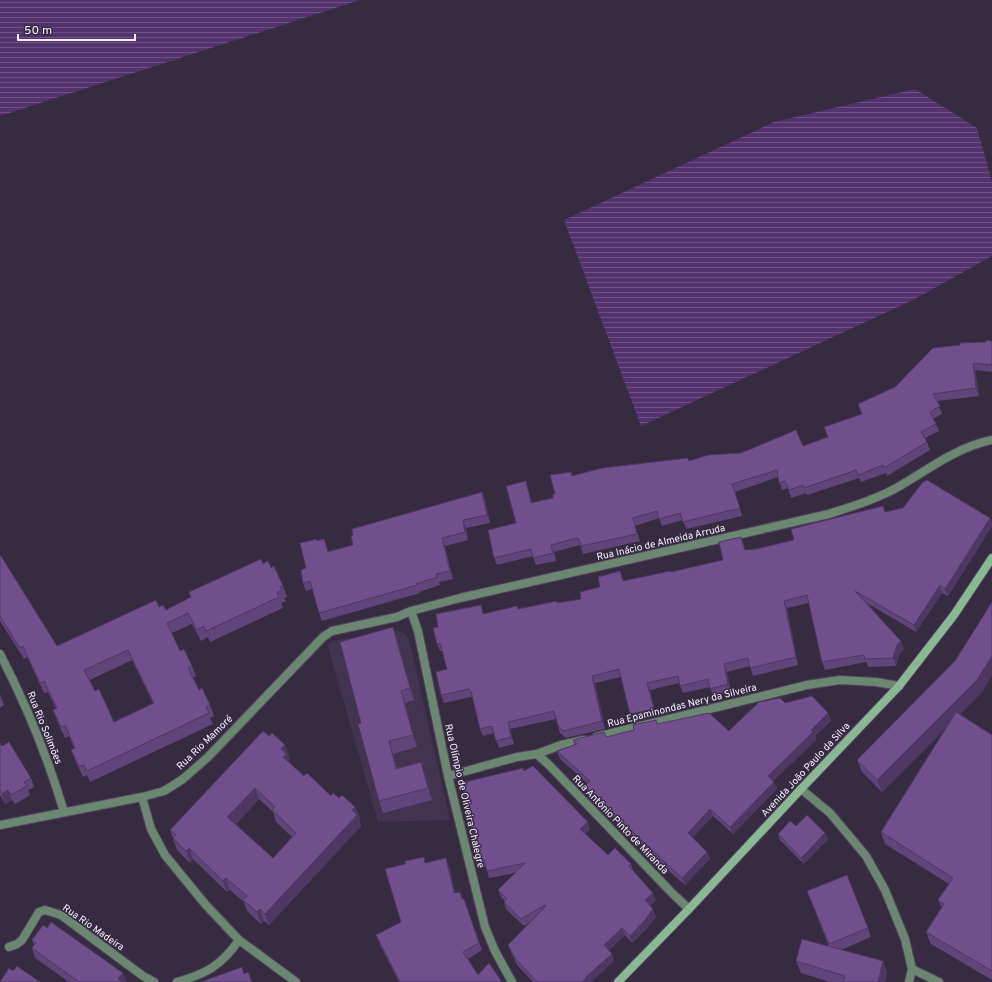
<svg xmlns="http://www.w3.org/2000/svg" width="992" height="982" font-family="Overpass,sans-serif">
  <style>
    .built { fill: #423350 }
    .water { fill: url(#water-rules) }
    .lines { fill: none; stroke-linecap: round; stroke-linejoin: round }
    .street-casing { stroke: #52465c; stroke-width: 10 }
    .secondary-casing { stroke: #52465c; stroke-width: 10 }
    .street { stroke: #6b8771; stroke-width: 8 }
    .secondary { stroke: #8ab895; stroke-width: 8 }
    .wall { fill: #614479; fill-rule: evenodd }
    .shaded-wall { fill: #4f3763 }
    .building { fill: #714f8d; stroke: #4f3763; fill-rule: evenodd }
    .labels { text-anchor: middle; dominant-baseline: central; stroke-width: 3; stroke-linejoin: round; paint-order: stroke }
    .street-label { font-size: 10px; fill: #f6effe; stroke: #372b42 }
  </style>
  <defs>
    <pattern id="water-rules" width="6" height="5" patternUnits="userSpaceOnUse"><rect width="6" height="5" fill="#53326d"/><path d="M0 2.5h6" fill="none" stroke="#6c5083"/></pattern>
  </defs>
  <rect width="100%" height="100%" fill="#372b42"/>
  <path class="built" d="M397,631L403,632L409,639L450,820L378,822L328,647L331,641Z"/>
  <path class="water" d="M0,0H360L0,116Z
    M915,89L977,128L992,181V256L913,300L641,426L564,220L774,122Z"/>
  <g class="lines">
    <g class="street-casing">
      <path id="street" d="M411,611L418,631L448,776L485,927L495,951L512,982
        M0,654C26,704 48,758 64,812
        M596,737L807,685L840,680L876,682L899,686
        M537,754L550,766L673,894L689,909
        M448,776L517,757L537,754L561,745L584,740
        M801,789L830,813L866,856L885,890L905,939L912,969L909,982
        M142,797L151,829L165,855L205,904L239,940L296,982
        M0,825L142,797L164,791L183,779L208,757L323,637L332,631L397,617L411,611L460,598L829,514C853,506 877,499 898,487C929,469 957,447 992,440
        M9,947L17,944L22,940L39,912L45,910L61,915L143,976L154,982
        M912,969L939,982
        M177,982C206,974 222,965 239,940"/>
    </g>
    <g class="secondary-casing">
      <path id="secondary" d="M618,982L689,909L801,789L899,686L954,615L992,558"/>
    </g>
    <use href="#street" class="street"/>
    <use href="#secondary" class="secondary"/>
  </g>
  <path class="wall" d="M992,341V372L975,370L979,396L937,401L942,414L933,419L936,424L939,431L925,438L927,442L930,450L887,476L886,473L861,482L859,478L807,495L806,493L791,498L788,488L782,490L778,477L735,492L742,516L686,529L683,520L662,526L659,518L635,526L640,541L583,554L581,547H580V545L554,552L556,561L536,565L533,556L497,565L494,558L516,523L526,481L528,489L532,503L553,498L571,472L572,476L689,461L741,453L803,446L828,437L862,414L895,387L986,342Z
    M482,492L485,500L490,523L466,528L468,540L445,546L453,579L439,582L440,585L419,592L420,593L322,621L319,613L312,589L306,591L303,583L306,568L317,541L324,539L328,551L353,545Z
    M885,512L990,518L992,524V526L948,596L942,593L916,632L867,603L904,649L900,653L896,666L868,667L866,662L825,670L822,662L809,603L787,608L798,665L753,676L750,666L727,672L731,691L713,696L710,687L683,693L679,683L650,690L656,716L633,722L630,714L621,677L595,683L605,729L566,738L560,733L556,719L510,729L514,744L499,748L494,733L483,736L480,729L473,699L471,697L444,703L441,695L447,669L442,651H440L437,644L517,606L518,609L581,599L600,587L623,579L624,581L671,572L723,560L746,550L756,549L794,540Z
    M0,556L57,646L159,607L166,610L191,598L189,592L263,564L271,568L283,586L287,597L284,598L286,601L281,603L283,608L210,642L208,637L201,641L192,624L172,633L180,651L192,666L196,676L193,678L199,690L210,705L214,716L210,718L213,724L90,782L87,775L83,777L75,760L71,750L74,748L69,736L65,738L57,721L53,710L56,709L48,692L44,693L27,657L24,659L0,621ZM132,660L153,703L114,722L95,691L90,680Z
    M992,602V675L982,692L960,714L992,735V980L931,944L926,932L942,908L938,900L949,884L885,844L881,832L946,728L882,792L862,772L857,760L955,661Z
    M397,640L414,700L405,703L417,747L393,754L397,768L421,762L425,774L432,800L383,813L379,801Z
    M0,694L4,705L0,708Z
    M785,703L828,713L831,721L815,736L816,740L773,781L777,789L733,834L713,816L692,838L707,852L710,859L685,885L653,857L588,793L585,786L587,783L560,759L557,751L574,745L573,740L606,737L658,724L729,731Z
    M269,736L285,745L289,757L288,758L290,763L304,776L331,796L339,798L355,807L360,818L359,819L361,826L269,925L264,921L261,924L247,911L244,902L230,890L227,892L193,859L190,863L177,850L170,830ZM259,799L273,812L276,822L292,837L273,858L236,824Z
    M0,743L2,746L31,778L34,787L28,790L30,795L15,804L12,800L5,804L0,795Z
    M524,771L590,829L585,834L608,855L631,864L633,870L656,900L650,906L656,917L648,927L632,943L625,935L609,950L612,954L614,961L591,982H533L517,965L511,952L508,945L531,922L524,926L506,909L504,902L505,901L501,897L498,890L515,873L489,878L486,867H481L479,860Z
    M796,826L825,833L828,839L804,864L780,840L778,834Z
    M426,863L449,866L455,893L462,899H464L482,950L468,959L478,975L502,982H399L379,943L376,935L401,922Z
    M807,891L868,928L871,937L841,950L883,961L887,972L885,982H830L801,973L796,961L829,947Z
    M32,940L123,973L126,982H69L35,958L32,948L34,945Z"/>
  <path class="shaded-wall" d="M973,363L975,370L979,396L976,388Z
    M526,481L528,489L534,511L531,503Z
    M482,492L485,500L490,523L487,515Z
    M990,518L992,524V526L948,596L945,589Z
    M463,520L466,528L468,540L465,532Z
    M442,538L445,546L453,579L450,571Z
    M940,585L942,593L916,632L914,625Z
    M784,601L787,608L798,665L796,657Z
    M393,627L397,640L414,700L410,688Z
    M901,641L904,649L900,653L896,666L893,658L897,645Z
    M992,656V675L982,692L882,792L877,780Z
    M724,664L727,672L731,691L728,684Z
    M592,676L595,683L605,729L602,721Z
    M647,683L650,690L656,716L654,709Z
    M401,691L405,703L417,747L413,735Z
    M828,713L831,721L815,736L816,740L771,783L768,776L811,730Z
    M508,722L510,729L514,744L511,737Z
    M389,741L393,754L400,781L396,769Z
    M285,745L289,757L288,758L291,765L283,757L281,749Z
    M421,762L425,774L432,800L428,788Z
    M774,782L777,789L733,834L730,827Z
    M255,788L259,799L232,828L227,817Z
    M8,790L12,800L5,804L2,794Z
    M355,807L360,818L359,819L361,826L269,925L265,914Z
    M710,809L713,816L690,840L688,833Z
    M588,822L590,829L583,836L580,829Z
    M825,833L828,839L804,864L801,858Z
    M189,848L193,859L190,863L186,851Z
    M707,852L710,859L685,885L682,878Z
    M446,858L449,866L457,901L454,893Z
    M226,878L230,890L227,892L223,881Z
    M653,893L656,900L647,908L645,900Z
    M260,909L264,921L261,924L257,912Z
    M653,909L656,917L648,927L632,943L630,936Z
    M622,928L625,935L606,952L604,945Z
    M612,954L614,961L591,982H582L587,976Z
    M883,961L887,972L885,982H878Z
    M123,973L126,982H120L118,979Z"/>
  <path class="building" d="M986,340L992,341V365L973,363L976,388L933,394L940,406L930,412L936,424L921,432L927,442L884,468L883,465L858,475L856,470L804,488L803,485L789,490L785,481L779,483L777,470L732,484L740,508L683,522L680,513L659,519L657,511L633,518L637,534L581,546L579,539H577V538L551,545L553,553L533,558L531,549L494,558L488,530L516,523L506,486L526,481L531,503L553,498V494H555L550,475L571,472L572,476L602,468L688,458L689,461L708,455L741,453L796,430L803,446L828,437L824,427L862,414L858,404L895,387L933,348L960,345V343L986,342Z
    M927,480L990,518L945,589L940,585L914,625L855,591L901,641L897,645L893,658L865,659L864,655L822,662L807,595L784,601L796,657L750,668L748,658L724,664L728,684L710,689L708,679L680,686L678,676L647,683L654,709L630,714L619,669L592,676L602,721L563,731L558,725L554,711L508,722L511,737L496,741L492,726L480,729L471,691H470L469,689L441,695L436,672L447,669L440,643L437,644L433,628L438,627L436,614L481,605L483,614L517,606L518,609L557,601V603L581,599L580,592L600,587L598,577L620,571L623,581L670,571L671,572L723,560L719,542L741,537L745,550L756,549L794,540L791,529L883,506L885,512L903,508L922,483Z
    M482,492L487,515L463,520L465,532L442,538L450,571L436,574L437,577L416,584L417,585L319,613L310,581L303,583L301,570L306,568L300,543L317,539V541L324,539L328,552L353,545L351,536L353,535L352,529Z
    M0,556H1L57,646L156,600L159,607L163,605L166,610L191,597L189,592L261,559L263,564L268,561L271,568L274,566L283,586L280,587L282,590L277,593L279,597L206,631L204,626L197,630L188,613L167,623L180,651L184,649L192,666L188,668L199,690L202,688L210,705L206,707L209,713L87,771L84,765L79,766L71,750L75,748L65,725L61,727L53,710L57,708L44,681L40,683L23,646L20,648L0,616ZM128,650L154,703L114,722L99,689L95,691L84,670Z
    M992,602V656L977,680L877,780L857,760L955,661Z
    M393,627L410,688L401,691L413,735L389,741L396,769L421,762L428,788L379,801L358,724L361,723L340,642Z
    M812,696L828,713L811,730L813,732L768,776L774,782L730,827L710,809L688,833L707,852L682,878L651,849L585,786L590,781L557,751L577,744L573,740L604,732L606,737L634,730L633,725L656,720L657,724L709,713L729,731L759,702L780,698L785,703Z
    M956,712L992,735V971L926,932L944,904L938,900L953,878L881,832Z
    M263,731L269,736L272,733L285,745L281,749L287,754L283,757L304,776L307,773L331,796L333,793L339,798L342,795L355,807L352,810L357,815L265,914L260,909L257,912L243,900L247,896L226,878L223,881L189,848L186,851L173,838L176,835L170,830ZM255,788L275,807L272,810L296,833L273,858L227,817Z
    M9,742L31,778L24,782L27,786L11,795L8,790L2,794L0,791V743L2,746Z
    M533,766L588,822L580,829L608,855L615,848L631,864L629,866L653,893L645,900L653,909L645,920L630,936L622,928L604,945L612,954L587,976L582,982H537L515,958L508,945L546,906L545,905L521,919L504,902L507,899L498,890L525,863L487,871L484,859L479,860L471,822L461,783L523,768L524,771Z
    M807,815L825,833L801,858L778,834L790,821L796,826Z
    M424,857L425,863L446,858L454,893L460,892L462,899H464L479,943L463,952L478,975L489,963L502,982H400L376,935L401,922L385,869L405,864V861Z
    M847,875L868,928L829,944L807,891Z
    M51,922L123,973L118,979L122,982H79L32,948L36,943L32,940L43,925L47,928Z
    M802,939L883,961L878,982H843L845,976L796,961Z
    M17,966L40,982H0L9,968L13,971Z
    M242,967L244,974L248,972L252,982H201Z"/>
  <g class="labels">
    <g class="street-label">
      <text transform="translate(661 543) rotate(-13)">Rua Inácio de Almeida Arruda</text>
      <text transform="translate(682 706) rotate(-14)">Rua Epaminondas Nery da Silveira</text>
      <text transform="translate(44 728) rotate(68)">Rua Rio Solimões</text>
      <text transform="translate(205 743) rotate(-44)">Rua Rio Mamoré</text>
      <text transform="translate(806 770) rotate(-47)">Avenida João Paulo da Silva</text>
      <text transform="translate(464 796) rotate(77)">Rua Olímpio de Oliveira Chalegre</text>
      <text transform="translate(620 825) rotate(46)">Rua Antônio Pinto de Miranda</text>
      <text transform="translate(93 928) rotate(35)">Rua Rio Madeira</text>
    </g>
  </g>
  <path d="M18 34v6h117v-6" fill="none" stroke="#f6effe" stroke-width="2"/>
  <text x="24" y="34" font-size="12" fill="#f6effe" stroke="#372b42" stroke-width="3" paint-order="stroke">50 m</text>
</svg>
